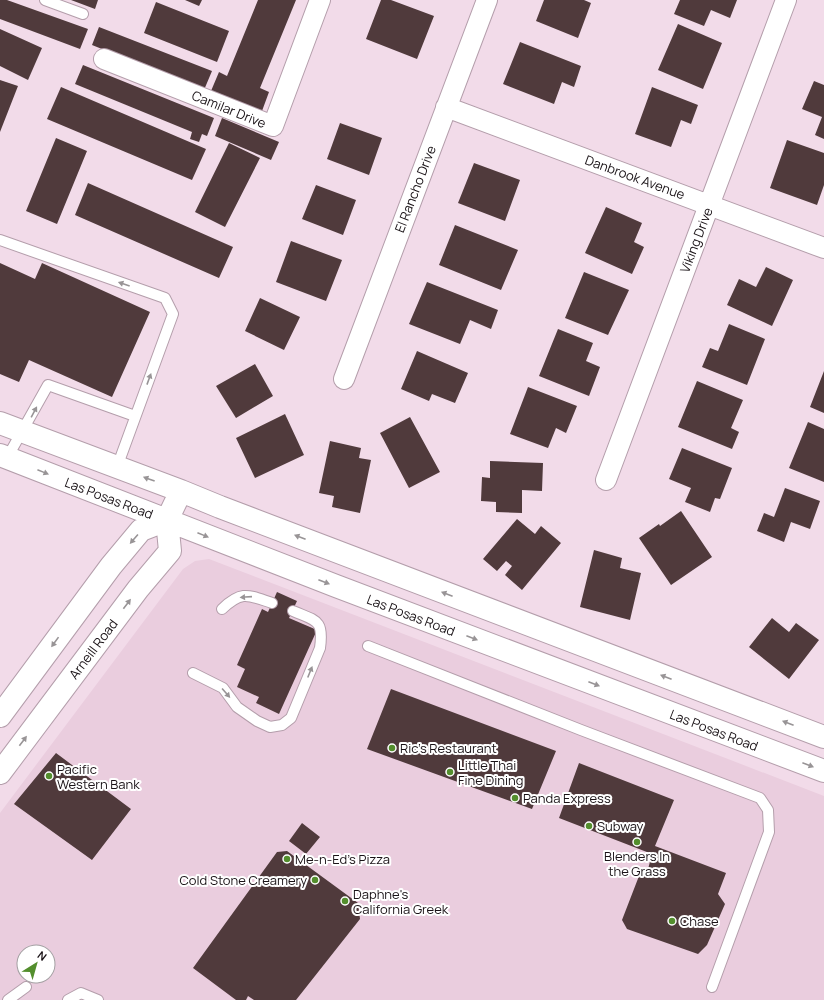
<svg xmlns="http://www.w3.org/2000/svg" width="824" height="1000" font-family="Manrope,sans-serif">
  <style>
    .built { fill: #eacdde; fill-rule: evenodd }
    .building { fill: #503a3c }
    .lines { fill: none; stroke-linecap: round; stroke-linejoin: round }
    .service-casing { stroke: #b49eab; stroke-width: 12 }
    .minor-casing { stroke: #b49eab; stroke-width: 22 }
    .secondary-casing { stroke: #b49eab; stroke-width: 24 }
    .service { stroke: #fff; stroke-width: 10 }
    .minor { stroke: #fff; stroke-width: 20 }
    .secondary { stroke: #fff; stroke-width: 22 }
    .oneway { fill: #989496 }
    .poi-dot { fill: #538e2d; stroke: #fff; stroke-width: 1.5 }
    .labels { text-anchor: middle; dominant-baseline: central; stroke-width: 4; stroke-linejoin: round; paint-order: stroke }
    .street-label { font-size: 13px; fill: #191216; stroke: #fff }
    .poi-label { font-size: 13px; fill: #191216; stroke: #fff; text-anchor: start }
  </style>
  <rect width="100%" height="100%" fill="#f2dbe9"/>
  <path class="built" d="M209,559L824,796V1000H0V813L183,569L195,561ZM24,952H48V976H24Z"/>
  <path class="building" d="M0,0H7L88,29L80,49L0,19Z
    M71,0H98L95,9Z
    M185,0H202L199,6Z
    M258,0H296L260,88L269,92L262,111L211,91L219,72L227,76Z
    M381,0H391L434,16L417,59L366,39Z
    M544,0H584L591,3L578,38L536,21Z
    M680,0H737L730,18L711,10L704,26L674,14Z
    M156,2L229,31L217,62L144,33Z
    M678,24L722,43L703,89L658,70Z
    M99,27L212,71L204,90L92,45Z
    M0,29L42,48L28,80L0,66Z
    M520,42L581,66L574,87L562,82L554,104L503,84Z
    M83,65L214,118L207,136L202,134L199,142L190,139L192,132L75,84Z
    M0,80L18,86L0,132Z
    M814,81L824,85V139L815,135L822,117L802,109Z
    M61,87L206,149L192,180L47,119Z
    M652,87L698,105L691,124L681,120L671,147L635,134Z
    M222,118L279,142L271,160L215,136Z
    M340,123L382,138L369,175L327,159Z
    M56,138L87,151L57,224L26,211Z
    M787,140L824,153V185L817,205L770,188Z
    M229,143L260,158L225,227L195,212Z
    M474,163L520,180L505,221L458,203Z
    M88,183L233,247L219,278L75,215Z
    M316,185L356,200L343,235L302,219Z
    M606,207L642,223L634,242L644,247L632,274L585,253Z
    M455,225L518,250L501,290L439,265Z
    M291,241L342,260L326,301L276,282Z
    M0,263L35,279L42,263L150,312L112,397L29,360L19,382L0,374Z
    M766,267L793,280L772,326L727,305L739,279L756,287Z
    M584,272L629,290L608,335L565,318Z
    M427,282L498,310L491,329L470,320L460,344L409,324Z
    M260,298L300,317L284,350L245,331Z
    M729,324L765,339L747,385L702,367L710,348L718,351Z
    M558,329L593,343L586,361L600,367L589,396L539,376Z
    M417,351L468,373L455,403L432,394L429,401L401,389Z
    M255,364L273,396L236,418L216,386Z
    M824,371V413L810,407Z
    M697,381L743,400L731,428L739,432L732,449L678,427Z
    M528,387L577,406L566,433L556,428L548,448L510,434Z
    M285,414L304,455L255,478L236,438Z
    M410,417L440,472L409,488L380,433Z
    M808,422L824,429V482L789,468Z
    M330,441L361,448L359,458L371,460L360,513L332,507L334,496L319,493Z
    M682,448L732,468L720,499L715,498L710,512L685,502L691,488L669,479Z
    M490,461L543,463L542,491L522,490V513L496,512V502L481,501L482,477L490,478Z
    M785,488L820,501L810,529L791,522L784,542L757,531L764,513L774,517Z
    M681,511L712,557L671,585L639,538L659,524L660,526Z
    M517,519L535,534L541,526L561,543L522,590L505,575L512,566L506,561L497,571L483,559Z
    M594,550L622,558L620,568L641,573L630,620L580,607Z
    M277,592L297,601L289,618L317,630L279,714L256,703L259,697L237,687L245,669L237,665L262,609L268,612Z
    M772,618L789,632L796,623L819,640L789,679L749,647Z
    M391,689L556,751L532,809L367,749Z
    M56,753L131,809L92,860L14,804Z
    M579,763L674,800L655,846L726,873L718,894L725,904L707,945L698,954L627,929L622,920L639,876L647,873L652,854L559,818Z
    M302,823L320,837L306,854L289,841Z
    M287,851L358,903L360,919L296,1000H254L248,996L246,1000H236L193,968L277,852Z"/>
  <g class="lines">
    <g class="service-casing">
      <path id="service" d="M45,0L83,14
        M0,240L165,298L173,314L117,467
        M7,458L48,385L135,416
        M222,609C242,590 248,595 272,603
        M368,646L581,730L760,798L768,810L769,832L712,987
        M193,673L223,688L237,707L257,721L270,727L282,725L291,718L320,648C324,619 316,621 293,611
        M8,1000L26,987
        M68,1000L81,993L98,1000"/>
    </g>
    <g class="minor-casing">
      <path id="minor" d="M104,59L273,126L320,0
        M446,107L824,248
        M344,379L487,0
        M606,480L786,0"/>
    </g>
    <g class="secondary-casing">
      <path id="secondary" d="M0,423L181,491L220,507L824,737
        M0,455L336,586L824,771
        M0,716L111,566L141,530L167,520
        M0,773L138,589L170,551L167,520L181,491"/>
    </g>
    <use href="#service" class="service"/>
    <use href="#minor" class="minor"/>
    <use href="#secondary" class="secondary"/>
  </g>
  <defs><path id="oneway-solid" d="M-6-.8H1V-3.2L6.5 0L1 3.2V.8H-6Z"/></defs>
  <g class="oneway">
    <use href="#oneway-solid" transform="translate(124 284) rotate(-161)"/>
    <use href="#oneway-solid" transform="translate(149 379) rotate(-70)"/>
    <use href="#oneway-solid" transform="translate(34 412) rotate(-62)"/>
    <use href="#oneway-solid" transform="translate(43 472) rotate(22)"/>
    <use href="#oneway-solid" transform="translate(149 479) rotate(-160)"/>
    <use href="#oneway-solid" transform="translate(203 535) rotate(22)"/>
    <use href="#oneway-solid" transform="translate(300 537) rotate(-159)"/>
    <use href="#oneway-solid" transform="translate(134 539) rotate(131)"/>
    <use href="#oneway-solid" transform="translate(324 582) rotate(21)"/>
    <use href="#oneway-solid" transform="translate(447 594) rotate(-159)"/>
    <use href="#oneway-solid" transform="translate(246 597) rotate(176)"/>
    <use href="#oneway-solid" transform="translate(127 604) rotate(-53)"/>
    <use href="#oneway-solid" transform="translate(472 638) rotate(21)"/>
    <use href="#oneway-solid" transform="translate(55 642) rotate(126)"/>
    <use href="#oneway-solid" transform="translate(310 672) rotate(-68)"/>
    <use href="#oneway-solid" transform="translate(666 677) rotate(-159)"/>
    <use href="#oneway-solid" transform="translate(594 684) rotate(21)"/>
    <use href="#oneway-solid" transform="translate(226 693) rotate(49)"/>
    <use href="#oneway-solid" transform="translate(788 723) rotate(-159)"/>
    <use href="#oneway-solid" transform="translate(23 741) rotate(-53)"/>
    <use href="#oneway-solid" transform="translate(808 765) rotate(21)"/>
  </g>
  <g class="poi-dot">
    <circle cx="392" cy="748" r="4"/>
    <circle cx="450" cy="772" r="4"/>
    <circle cx="49" cy="776" r="4"/>
    <circle cx="515" cy="798" r="4"/>
    <circle cx="589" cy="826" r="4"/>
    <circle cx="637" cy="842" r="4"/>
    <circle cx="287" cy="859" r="4"/>
    <circle cx="315" cy="880" r="4"/>
    <circle cx="345" cy="901" r="4"/>
    <circle cx="672" cy="921" r="4"/>
  </g>
  <g class="labels">
    <g class="street-label">
      <text transform="translate(229 109) rotate(22)">Camilar Drive</text>
      <text transform="translate(635 177) rotate(20)">Danbrook Avenue</text>
      <text transform="translate(415 189) rotate(-69)">El Rancho Drive</text>
      <text transform="translate(696 240) rotate(-69)">Viking Drive</text>
      <text transform="translate(109 498) rotate(21)">Las Posas Road</text>
      <text transform="translate(411 615) rotate(21)">Las Posas Road</text>
      <text transform="translate(93 649) rotate(-53)">Arneill Road</text>
      <text transform="translate(714 730) rotate(21)">Las Posas Road</text>
    </g>
    <g class="poi-label">
      <text x="400" y="748">Ric's Restaurant</text>
      <text x="458" y="765">Little Thai<tspan x="458" dy="15">Fine Dining</tspan></text>
      <text x="57" y="769">Pacific<tspan x="57" dy="15">Western Bank</tspan></text>
      <text x="523" y="798">Panda Express</text>
      <text x="597" y="826">Subway</text>
      <text x="637" y="856" text-anchor="middle">Blenders In<tspan x="637" dy="15">the Grass</tspan></text>
      <text x="295" y="859">Me-n-Ed's Pizza</text>
      <text x="307" y="880" text-anchor="end">Cold Stone Creamery</text>
      <text x="353" y="894">Daphne's<tspan x="353" dy="15">California Greek</tspan></text>
      <text x="680" y="921">Chase</text>
    </g>
  </g>
  <g transform="translate(36 964) rotate(37)"><circle r="19" fill="#ffffff" stroke="#a3a0a2"/>
  <path d="M0-3L7 15L0 10L-7 15Z" fill="#538e2d"/>
  <text y="-6" font-size="11" font-weight="bold" text-anchor="middle" fill="#191216">N</text>
  </g>
</svg>
